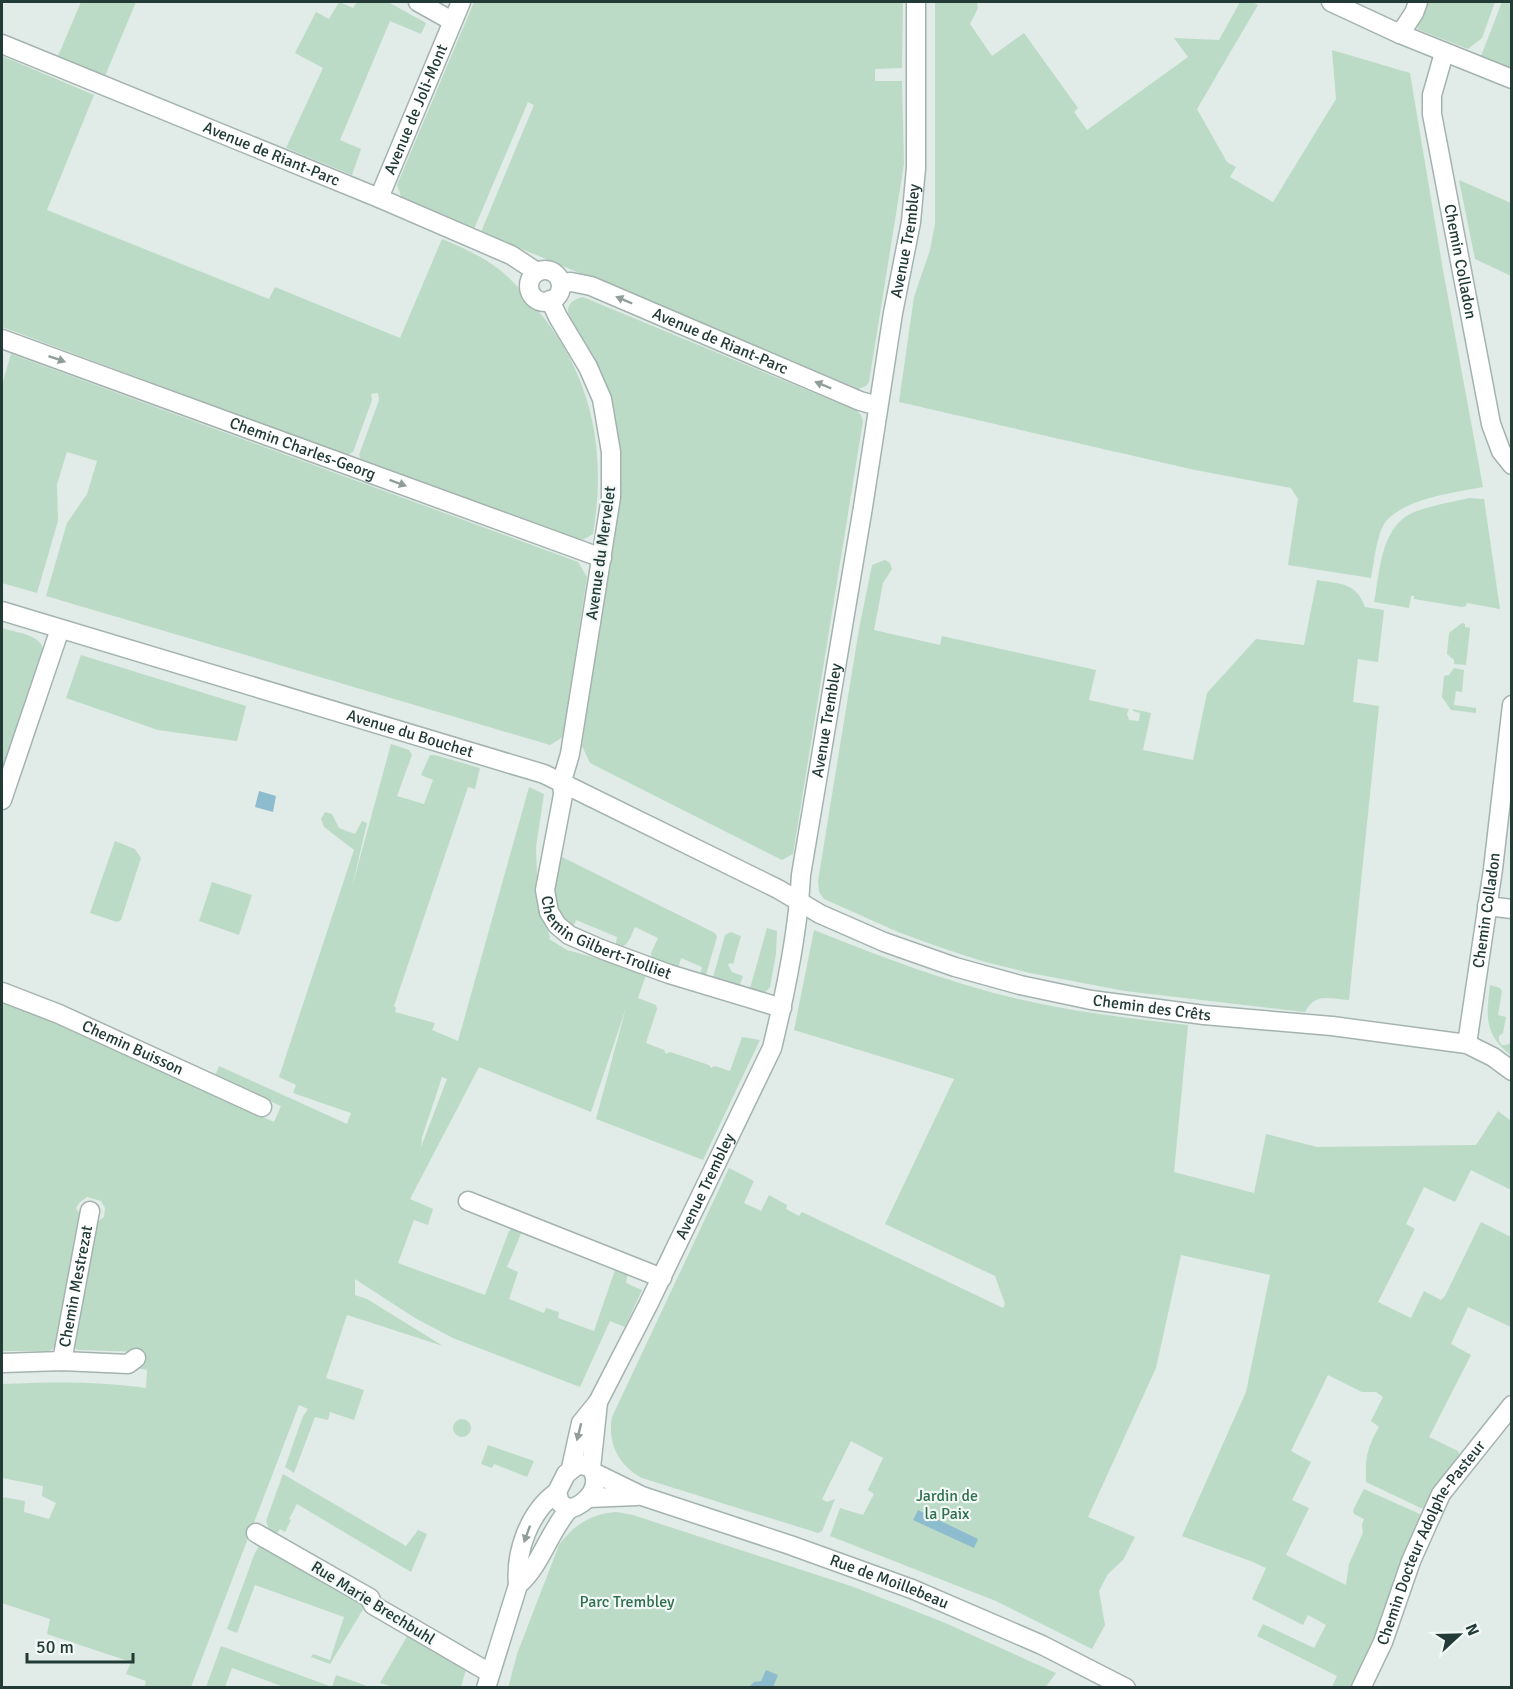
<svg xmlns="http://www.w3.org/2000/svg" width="1513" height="1689" font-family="Signika,sans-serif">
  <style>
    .green { fill: #bbdbc7; fill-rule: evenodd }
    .water { fill: #8cbccd }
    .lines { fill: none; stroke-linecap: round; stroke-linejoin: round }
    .minor-casing { stroke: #a4b3af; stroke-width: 21 }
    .minor { stroke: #fff; stroke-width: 18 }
    .oneway { fill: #909d9b }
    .labels { text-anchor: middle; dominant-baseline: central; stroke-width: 4.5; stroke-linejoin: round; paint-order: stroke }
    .street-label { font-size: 16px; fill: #223b37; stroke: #f1f8f5 }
    .park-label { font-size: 16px; fill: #2f6f4f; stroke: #f1f8f5 }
  </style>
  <rect width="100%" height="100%" fill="#e1ebe8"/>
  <path class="green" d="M81,2H136L105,76L58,56Z
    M339,2L353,8L357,2H388L426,23L421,34L390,21L340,140L361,149L352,175L286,148L323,68L295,53L316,12L329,19Z
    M474,2H903L902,68L875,69V81H902L904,164L869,382L866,386L858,389L481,232L534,105L528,102L474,229L402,199L397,185Z
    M935,2H977L978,8L970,24L992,56L1024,33L1078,108L1074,112L1087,130L1188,57L1174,38L1219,40L1240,2H1252L1258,5L1197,109L1227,162L1236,167L1230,177L1273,202L1336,99L1332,50L1410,73L1443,270L1483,487C1456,492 1394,500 1382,528C1376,541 1374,563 1371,578L1288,565L1298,499L1291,488L1195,470L899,402L914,297L930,250L935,224Z
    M1427,2H1495L1482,38L1468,49L1417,29Z
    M1502,2H1511V69L1481,56Z
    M2,56L94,95L47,210L269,299L275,287L400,338L442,239C466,249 493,261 512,281C520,289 528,299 536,308C592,375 607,449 593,534L581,541L361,460L359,455L379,400L378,393L371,394L372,400L353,452L347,455L2,327Z
    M1459,180L1511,203L1510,210L1512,211L1511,276L1475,259Z
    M583,297L857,411L861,415L863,421L793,854L782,860L590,763L582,746C589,698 596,649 604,601C613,543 627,483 616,424C611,397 601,371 588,347C583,338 568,320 568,311C568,302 575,299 583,297Z
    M11,354L578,562L587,577L563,737L550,745L46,596L67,523L87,494L97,461L67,452L57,484L58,521L37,593L2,583V385Z
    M1469,498L1484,499L1500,609L1467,603L1466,606L1462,607L1414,599V596H1411L1409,608L1374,602C1380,573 1380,530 1410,514C1423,507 1453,502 1469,498Z
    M885,560L890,563L892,569L883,583L874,630L940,645L942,636L1096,670L1089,700L1129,709L1127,714L1129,720L1139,721L1140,713L1133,711V709L1151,713L1143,750L1193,760L1207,693L1256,639L1304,645L1317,580C1340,584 1356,582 1365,607L1384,610L1378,662L1358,659L1353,702L1379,706L1349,1000C1329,999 1316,992 1305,1012L1125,991L1030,973L985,962L939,947L898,932L824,899L819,892L818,881L859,629L872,565Z
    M1462,623L1465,624V627L1470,628L1466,665L1454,664V660L1447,654L1449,633Z
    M2,628C16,633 43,634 44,653L2,775Z
    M81,655L246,706L237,741L158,730L66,698Z
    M1454,668L1464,670L1462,692L1456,691L1454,705L1476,708V713L1451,710L1442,697L1444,676L1449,675Z
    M391,744L409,750L412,755L397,796L424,804L433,780L421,775L430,755H435L480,768L475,789L468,787L394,1006L396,1008L395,1012L435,1023L432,1030L458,1041L529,787L544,794L536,847L538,904L550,937L549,939L567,950L647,972L638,998L656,1005L657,1009L646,1043L664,1050L666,1054L670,1052L709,1065L711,1068L715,1066L730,1071L742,1037L760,1040L703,1160L596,1119L626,1008L591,1112L479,1067L410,1199L433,1209L428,1225L414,1220L398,1263L485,1295L509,1231L516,1226L523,1229L507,1267L518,1272L509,1299L544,1313L546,1308L559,1312L558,1318L594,1331L616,1267L628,1272L626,1283L642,1290L625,1327L610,1321L580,1387L453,1338L415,1318L355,1279V1295L367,1299L443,1346L347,1315L326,1378L364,1390L354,1420L330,1412L328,1420L315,1417L294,1473L285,1467L303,1416L308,1409L299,1405L191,1687H144L146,1681L126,1674L131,1662L47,1634L50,1619L2,1603V1497L25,1501L24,1512L49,1519L56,1503L42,1496L43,1486L2,1478V1384C50,1382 97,1381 146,1388L147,1370L136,1368L143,1352L78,1350L72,1347L94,1224L104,1217L105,1208L101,1201L87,1197L80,1202L76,1208L84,1222L56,1347L49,1351H2V1001L76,1032L274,1122L281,1106L215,1076L219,1066L347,1124L351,1113L293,1093L296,1085L279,1077L354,850L324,827L321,819L325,812L332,814L339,828L355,834L362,821L367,823L352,887ZM442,1077L447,1079L421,1147L422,1137Z
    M115,841L135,849L141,858L121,920L117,922L90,913Z
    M556,854L715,933L717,937L705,978L700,976L702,967L681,958L678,969L652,961L651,953L658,938L635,927C630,937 628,949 615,948L617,937L576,920L571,932L552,906Z
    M212,882L252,895L239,935L199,921Z
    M767,928L777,931L776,954L770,987L761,997L749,992Z
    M814,930C893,962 973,992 1057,1007C1100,1015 1144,1020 1188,1025L1174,1172L1254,1193L1266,1134L1317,1147L1476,1145L1498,1111L1511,1121V1190L1471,1170L1455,1202L1424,1187L1406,1224L1415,1229L1378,1302L1411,1318L1424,1291L1441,1300L1445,1296L1481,1222L1511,1237V1327L1468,1307L1451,1344L1471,1355L1429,1437L1458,1451L1461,1459L1425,1510L1366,1482C1365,1457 1367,1448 1379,1427L1371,1421L1383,1397L1376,1392H1362L1328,1375L1291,1451L1311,1462L1292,1500L1309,1508L1286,1555L1346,1585L1349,1564L1363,1533L1362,1525L1364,1519L1354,1514L1353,1510L1364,1489L1422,1515L1379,1634L1353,1687H1332L1337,1676L1257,1636L1263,1624L1314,1648L1326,1625L1308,1615L1303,1625L1252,1599L1266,1568L1253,1562L1182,1536L1246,1392L1270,1275L1181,1255L1156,1368L1088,1517L1135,1537L1123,1560L1108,1574L1099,1591L1105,1625L1092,1649L996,1601L830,1536L840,1508L863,1515L874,1494L868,1490L883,1458L851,1441L822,1499L827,1502L835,1499L822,1531L818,1533L642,1478C619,1466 607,1443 612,1417L729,1168L754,1181L744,1203L761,1211L769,1195L787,1205L786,1209L799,1216L802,1212L1003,1308L1005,1304L995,1276L885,1224L954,1079L794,1030Z
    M731,932L741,936L733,964L730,963L728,965L732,972L743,976L738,990L712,981L725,935Z
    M1490,985L1500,988L1502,991L1498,1015L1506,1017L1503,1033L1499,1036V1041L1502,1045H1506L1511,1043V1055C1484,1035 1486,1016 1490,985Z
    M453 1428a9 9 0 1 1 18 0a9 9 0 1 1-18 0Z
    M488,1445L534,1461L527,1477L494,1464L492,1468L481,1464Z
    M283,1474L406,1546L418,1530L427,1534L411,1572L297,1504L289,1519L291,1520L285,1532L280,1529L275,1537L270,1533L266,1521Z
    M617,1512L633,1515L851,1586L943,1622L1056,1673L1045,1688H508L517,1654L559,1545C573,1525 593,1513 617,1512Z
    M266,1543L294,1560L292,1565L306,1573L309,1569L367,1603L330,1664L311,1657L313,1654L330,1660L344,1617L255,1585L237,1633L227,1629L254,1555L259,1546Z
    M409,1633L467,1666L461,1687H394L380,1683Z
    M221,1646L332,1687L336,1675L370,1687H284L232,1668L225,1687H206Z"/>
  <path class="water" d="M259,791L276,796L273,812L255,807Z
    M918,1510L978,1539L974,1548L913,1520Z
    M766,1670L778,1675L773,1687H749L754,1682L761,1681Z"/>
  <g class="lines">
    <g class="minor-casing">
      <g id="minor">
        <path d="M418,2L452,21"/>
        <path d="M1331,2L1400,34L1512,79"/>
        <path d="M1400,34L1414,13L1418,2"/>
        <path id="s1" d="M2,44L379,198L511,255L537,272"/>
        <path id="s2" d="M1444,53L1432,95V114L1491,424L1501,451L1512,465"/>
        <path id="s3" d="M379,198L461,2"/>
        <circle cx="545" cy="286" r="16"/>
        <path id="s4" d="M561,283L571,282L591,286L860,401L878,406"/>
        <path id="s5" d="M550,300L558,317L588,367L602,399L611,452V497L570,754L562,781L563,795L545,890L549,912L557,925L569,935L601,949L669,974L782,1008"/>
        <path id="s6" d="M2,339L602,558"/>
        <path id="s7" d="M2,611L544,774L778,889L820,914L884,942L955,967L1020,985L1091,1000L1204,1015L1332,1026L1467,1044L1493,1057L1512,1071"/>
        <path d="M2,800L60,629"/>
        <path d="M1487,906L1512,909"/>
        <path id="s8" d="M2,992L59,1014L262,1107"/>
        <path id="s9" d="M1467,1044L1493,869L1512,705"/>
        <path d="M468,1201L662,1278"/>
        <path id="s10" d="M62,1361L90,1211"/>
        <path d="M2,1363L62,1361L128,1364L136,1358"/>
        <path d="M579,1464L591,1468C603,1486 587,1504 569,1509L560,1503L557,1492L566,1474Z"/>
        <path id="s11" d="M571,1468L581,1423L598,1402L648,1305L772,1048C786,991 798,933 801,875L863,507L893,313L911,222L916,168V2"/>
        <path d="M591,1468L598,1402"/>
        <path id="s12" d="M595,1473L642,1496L790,1545L912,1589L1042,1645L1126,1688"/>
        <path d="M588,1498L637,1496"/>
        <path d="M256,1533L370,1598L373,1605L490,1673"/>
        <path d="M518,1585C541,1565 549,1532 569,1509"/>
        <path d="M486,1688L518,1585C515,1552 529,1512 557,1492"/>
        <path id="s13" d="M1361,1688L1383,1642L1411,1561L1441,1494L1512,1405"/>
      </g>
    </g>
    <use href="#minor" class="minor"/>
  </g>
  <defs><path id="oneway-solid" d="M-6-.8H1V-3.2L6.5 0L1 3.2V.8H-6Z" transform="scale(1.5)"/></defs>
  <g class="oneway">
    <use href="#oneway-solid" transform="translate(624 300) rotate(-157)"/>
    <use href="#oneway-solid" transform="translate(57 359) rotate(19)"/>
    <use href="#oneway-solid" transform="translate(823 385) rotate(-157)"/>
    <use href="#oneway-solid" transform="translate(398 483) rotate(20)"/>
    <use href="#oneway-solid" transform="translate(579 1432) rotate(104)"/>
    <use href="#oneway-solid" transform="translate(527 1534) rotate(110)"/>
  </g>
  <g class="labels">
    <g class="street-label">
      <text stroke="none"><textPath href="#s3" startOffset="96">Avenue de Joli-Mont</textPath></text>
      <text stroke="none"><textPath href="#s1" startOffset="291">Avenue de Riant-Parc</textPath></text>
      <text stroke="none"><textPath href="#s11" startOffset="1286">Avenue Trembley</textPath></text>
      <text stroke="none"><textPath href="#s2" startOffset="213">Chemin Colladon</textPath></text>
      <text stroke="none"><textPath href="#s4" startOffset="171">Avenue de Riant-Parc</textPath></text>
      <text stroke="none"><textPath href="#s6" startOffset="320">Chemin Charles-Georg</textPath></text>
      <text transform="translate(601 553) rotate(-82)">Avenue du Mervelet</text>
      <text stroke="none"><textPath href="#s11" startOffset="800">Avenue Trembley</textPath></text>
      <text stroke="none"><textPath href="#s7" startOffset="426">Avenue du Bouchet</textPath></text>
      <text stroke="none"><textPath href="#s9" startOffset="135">Chemin Colladon</textPath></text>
      <text stroke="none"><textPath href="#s5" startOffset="694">Chemin Gilbert-Trolliet</textPath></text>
      <text stroke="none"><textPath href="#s7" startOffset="1222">Chemin des Crêts</textPath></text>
      <text stroke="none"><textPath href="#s8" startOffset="142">Chemin Buisson</textPath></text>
      <text stroke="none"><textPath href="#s11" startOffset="314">Avenue Trembley</textPath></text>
      <text stroke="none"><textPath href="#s10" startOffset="76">Chemin Mestrezat</textPath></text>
      <text stroke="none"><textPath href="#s13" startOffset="162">Chemin Docteur Adolphe-Pasteur</textPath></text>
      <text stroke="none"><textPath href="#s12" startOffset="314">Rue de Moillebeau</textPath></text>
      <text transform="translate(373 1603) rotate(32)">Rue Marie Brechbuhl</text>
    </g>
    <g class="park-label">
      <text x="947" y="1496">Jardin de<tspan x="947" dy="18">la Paix</tspan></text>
      <text x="627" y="1602">Parc Trembley</text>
    </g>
  </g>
  <rect width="1513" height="1689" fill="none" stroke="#223b37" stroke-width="6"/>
  <g transform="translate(1459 1635) rotate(68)" stroke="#f1f8f5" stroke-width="4.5" paint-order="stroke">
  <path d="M0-4.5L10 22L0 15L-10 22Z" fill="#223b37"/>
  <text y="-9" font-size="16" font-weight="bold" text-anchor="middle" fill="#223b37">N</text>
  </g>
  <path d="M27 1653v9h106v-9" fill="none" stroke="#223b37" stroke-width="3"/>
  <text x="36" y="1653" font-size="18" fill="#223b37" stroke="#f1f8f5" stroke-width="4.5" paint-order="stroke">50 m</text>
</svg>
